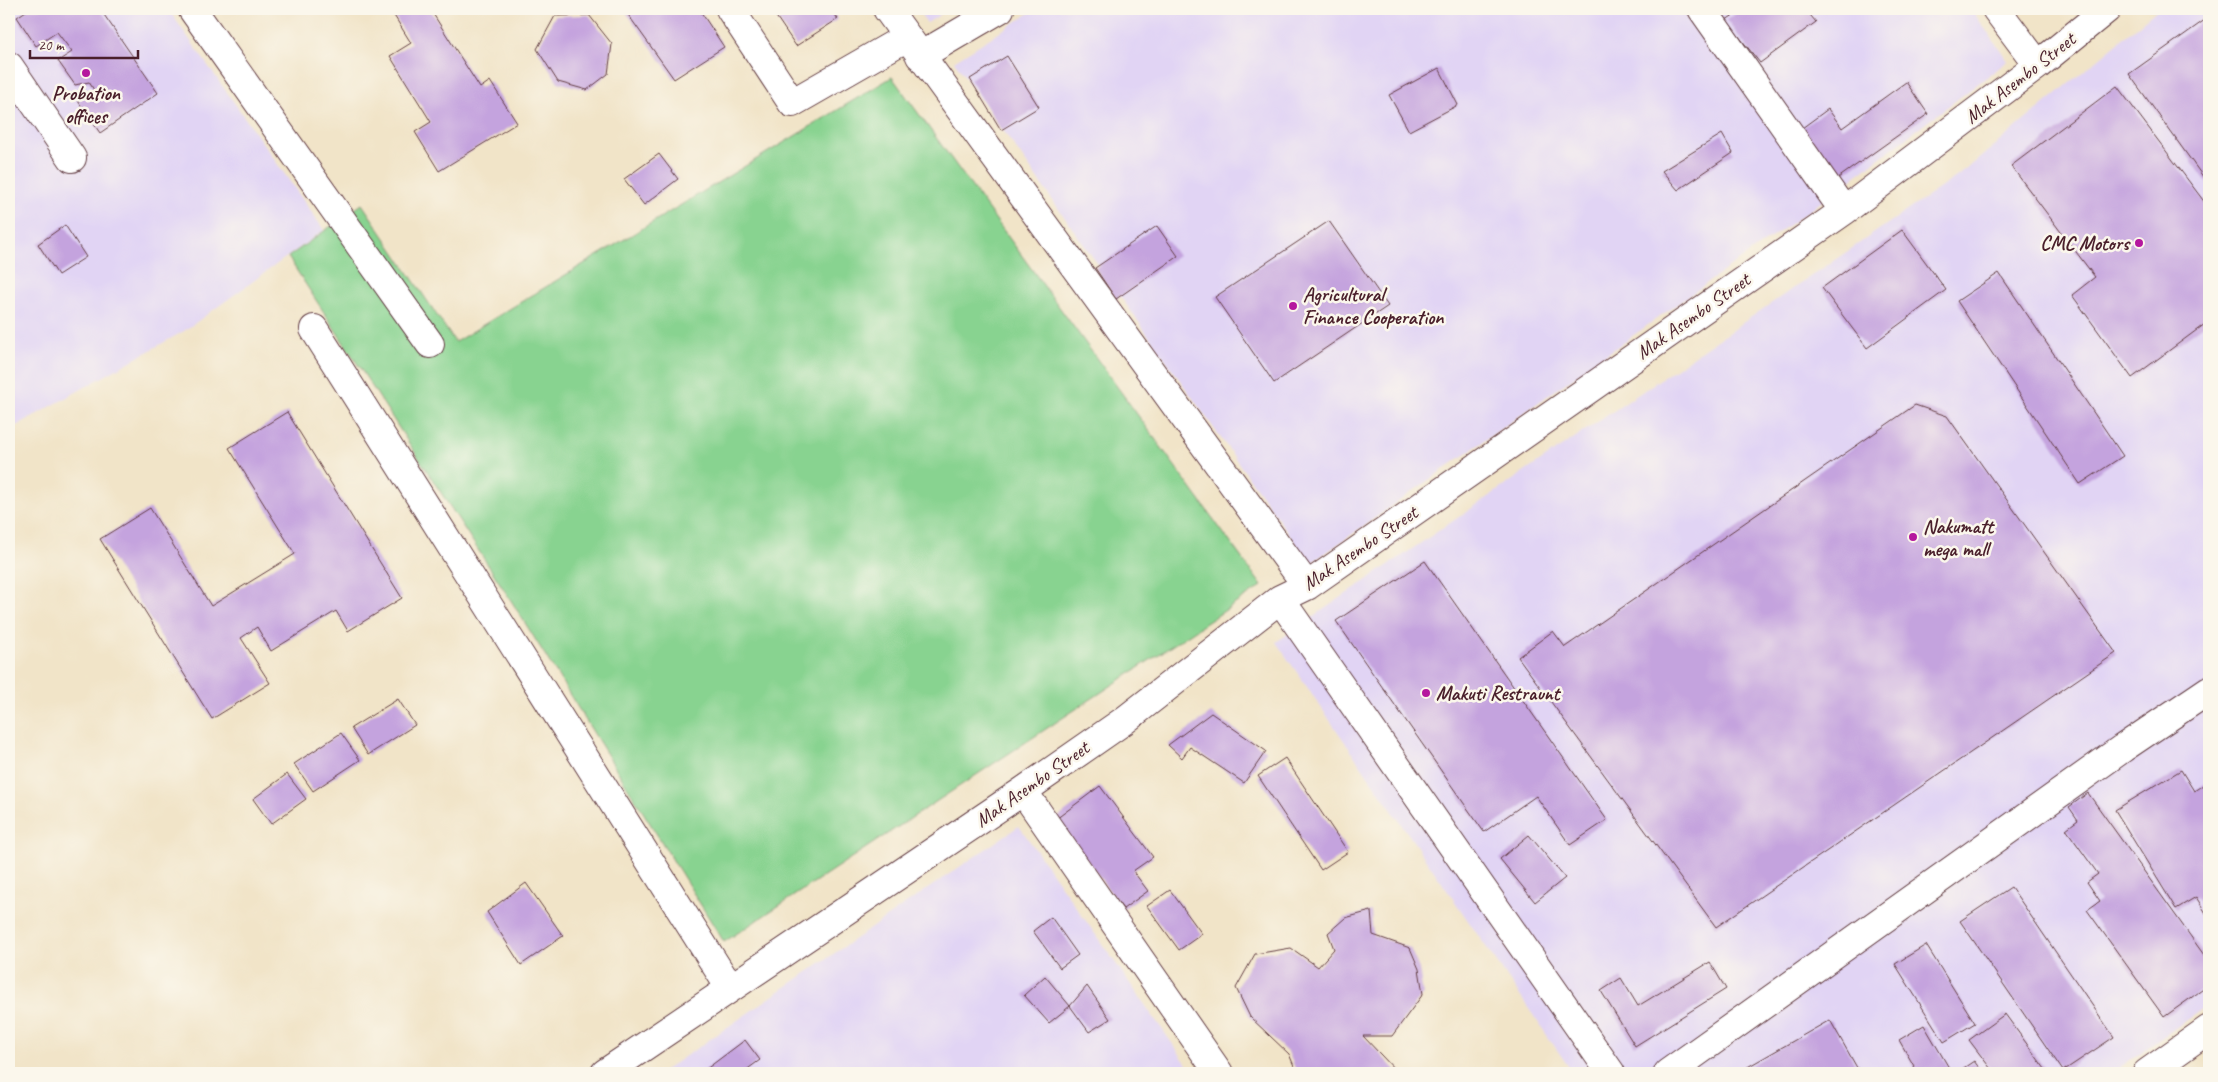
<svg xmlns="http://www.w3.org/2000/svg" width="2218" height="1082" font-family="Caveat,sans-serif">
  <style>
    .built { fill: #e1d4f4 }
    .green { fill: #88d390; stroke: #69795e }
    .building { fill: #c4a3de }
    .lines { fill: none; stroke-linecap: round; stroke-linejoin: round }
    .minor-casing { stroke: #633d43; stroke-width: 30 }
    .minor { stroke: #fff; stroke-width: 28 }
    .poi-dot { fill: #b5179e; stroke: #fbf7ec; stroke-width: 2 }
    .labels { text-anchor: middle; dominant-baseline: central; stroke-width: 5; stroke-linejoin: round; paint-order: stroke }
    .street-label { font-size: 20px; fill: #4a1f2b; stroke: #fbf7ec }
    .poi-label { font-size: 20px; font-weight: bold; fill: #4a1f2b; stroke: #fbf7ec; text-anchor: start }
  </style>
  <rect width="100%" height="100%" fill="#fbf7ec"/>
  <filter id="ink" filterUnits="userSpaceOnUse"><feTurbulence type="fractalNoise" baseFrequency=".02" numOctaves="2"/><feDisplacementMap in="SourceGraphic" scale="10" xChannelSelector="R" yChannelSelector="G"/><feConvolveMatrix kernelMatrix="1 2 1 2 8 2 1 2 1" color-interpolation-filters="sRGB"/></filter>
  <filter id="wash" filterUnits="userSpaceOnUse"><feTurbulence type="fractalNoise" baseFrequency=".0096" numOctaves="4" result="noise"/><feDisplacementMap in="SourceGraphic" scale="20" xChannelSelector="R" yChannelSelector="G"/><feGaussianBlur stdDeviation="1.12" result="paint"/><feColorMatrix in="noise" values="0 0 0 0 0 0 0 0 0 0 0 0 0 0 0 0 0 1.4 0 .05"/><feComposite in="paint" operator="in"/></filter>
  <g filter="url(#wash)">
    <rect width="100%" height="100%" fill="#f1e4c8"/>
    <path class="built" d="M9,9H168L324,230L184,331L9,430Z
      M917,9H949L927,23Z
      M1036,9H1971L2008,61L1813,208L1310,564L954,61Z
      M2158,9H2209V1004L2112,1073H1573L1276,642L1962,173Z
      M1019,826L1193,1073H661Z"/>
    <path class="green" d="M892,77L1262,586L724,942L512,602L288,257L362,204L455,342Z"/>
    <g id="blocks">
      <path class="building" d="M29,9H100L158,93L100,133L78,101L94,90L89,82L75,85L58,61L72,52L57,32L36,46L17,17Z
        M390,9H430L480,88L490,81L517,123L439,171L415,132L431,122L390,56L411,43Z
        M624,9H699L724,47L674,79Z
        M771,9H831L838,19L796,46Z
        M1743,9H1805L1816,22L1760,63L1726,20Z
        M589,15L612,44L608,74L587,90L558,82L537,49L555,16Z
        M2209,17V185L2129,74Z
        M1007,56L1039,107L1001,130L970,79Z
        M1439,68L1458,105L1409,131L1389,95Z
        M1906,82L1928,114L1838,178L1802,128L1828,109L1842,128Z
        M2117,86L2209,208V321L2132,378L2072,295L2095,277L2011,166Z
        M1722,134L1733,153L1678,190L1662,171Z
        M659,154L678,179L644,205L624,179Z
        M1329,221L1388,306L1274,383L1215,297Z
        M65,225L86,257L58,275L38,244Z
        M1157,226L1178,256L1116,299L1095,268Z
        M1902,230L1946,290L1867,348L1822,288Z
        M1999,273L2123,456L2080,484L1957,301Z
        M1915,405L1947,416L2116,653L1716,927L1518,657L1553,631L1565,647Z
        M287,412L402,598L348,631L336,611L271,651L257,627L241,638L270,683L212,719L100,539L150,508L211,606L295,554L229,448Z
        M1425,561L1607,820L1570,845L1536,796L1484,832L1336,621Z
        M398,699L415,725L368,755L351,728Z
        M1211,713L1266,751L1244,783L1190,747L1182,758L1168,745Z
        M341,733L360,760L313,791L294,764Z
        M1285,758L1348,852L1321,870L1258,776Z
        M2181,770L2194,791L2209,781V918L2196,897L2176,909L2115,810Z
        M287,774L306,799L271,824L253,799Z
        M1100,786L1153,857L1133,871L1148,891L1123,909L1056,819Z
        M2088,793L2209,962V985L2164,1017L2087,910L2100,901L2087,882L2098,874L2066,829L2078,820L2069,807Z
        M1529,835L1565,878L1535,902L1500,859Z
        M526,883L563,936L521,965L487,912Z
        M2011,887L2114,1037L2063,1071L1960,921Z
        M1170,890L1202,934L1179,950L1147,906Z
        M1371,911L1373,935L1410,948L1419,969L1423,994L1392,1036H1363L1398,1073H1297L1289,1054L1250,1017L1236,988L1255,954L1291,948L1318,967L1334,949L1328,933L1345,918Z
        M1051,917L1078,955L1060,968L1033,931Z
        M1926,945L1975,1023L1944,1042L1895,964Z
        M1710,962L1726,989L1635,1046L1601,991L1621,978L1638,1006Z
        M1045,976L1070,1006L1049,1023L1024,995Z
        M1087,986L1110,1019L1089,1032L1070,1006Z
        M2005,1014L2048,1073H1994L1969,1040Z
        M1830,1020L1860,1073H1746L1744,1069Z
        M1924,1025L1952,1073H1918L1899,1040Z
        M745,1040L760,1060L742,1073H701Z
        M1974,1061L1983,1073H1960L1959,1071Z"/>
    </g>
  </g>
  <g filter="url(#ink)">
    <use href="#blocks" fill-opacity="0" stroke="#633d43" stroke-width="1"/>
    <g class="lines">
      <g class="minor-casing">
        <path id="minor" d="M192,9L430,344
          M730,9L792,103L907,37
          M887,9L1307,586
          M1702,9L1844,211
          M1996,9L2038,65
          M920,56L1000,9
          M9,66L72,158
          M314,329L730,988
          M1280,599L1611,1073
          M1023,791L1219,1073
          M605,1073L1023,791L1125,720L1280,599L1307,586L1844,211L2038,65L2107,9
          M1668,1073L2123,748L2209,690
          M2147,1073L2209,1029"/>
      </g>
      <use href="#minor" class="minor"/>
    </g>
  </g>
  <g class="poi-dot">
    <circle cx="86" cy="73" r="5"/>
    <circle cx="2139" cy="243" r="5"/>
    <circle cx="1293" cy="306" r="5"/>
    <circle cx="1913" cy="537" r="5"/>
    <circle cx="1426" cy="693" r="5"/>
  </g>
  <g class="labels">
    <g class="street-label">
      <text transform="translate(2020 78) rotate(-38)">Mak Asembo Street</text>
      <text transform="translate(1693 316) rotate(-35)">Mak Asembo Street</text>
      <text transform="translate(1360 548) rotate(-34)">Mak Asembo Street</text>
      <text transform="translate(1032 784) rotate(-35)">Mak Asembo Street</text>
    </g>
    <g class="poi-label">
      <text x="86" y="93" text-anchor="middle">Probation<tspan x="86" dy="23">offices</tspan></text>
      <text x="2129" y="243" text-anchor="end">CMC Motors</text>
      <text x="1303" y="294">Agricultural<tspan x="1303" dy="23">Finance Cooperation</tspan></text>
      <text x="1923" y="526">Nakumatt<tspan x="1923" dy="23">mega mall</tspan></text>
      <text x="1436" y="693">Makuti Restraunt</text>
    </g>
  </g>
  <rect width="2218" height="1082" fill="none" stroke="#fbf7ec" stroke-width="30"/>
  <path d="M30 50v8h108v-8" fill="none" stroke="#4a1f2b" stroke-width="2.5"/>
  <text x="38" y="50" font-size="15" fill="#4a1f2b" stroke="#fbf7ec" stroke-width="4" paint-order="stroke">20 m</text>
</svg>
